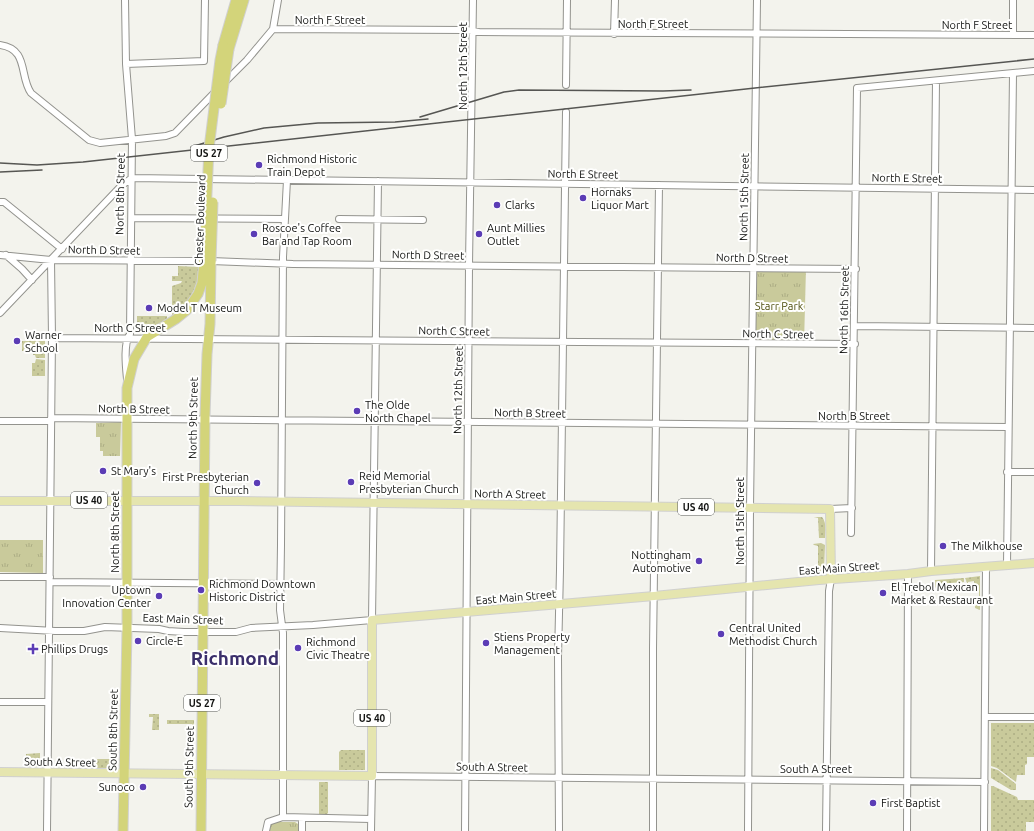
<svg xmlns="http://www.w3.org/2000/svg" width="1034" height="831" font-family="Ubuntu,sans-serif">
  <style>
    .grass { fill: url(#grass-dots) }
    .park { fill: url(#park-tufts) }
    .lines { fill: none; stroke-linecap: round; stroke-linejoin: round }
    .minor-casing { stroke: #93938e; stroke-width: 8 }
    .major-casing { stroke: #d0d0cf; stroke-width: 10 }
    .highway-casing { stroke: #d0d0cf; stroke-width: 11 }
    .minor { stroke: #fff; stroke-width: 6 }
    .major { stroke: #e5e5af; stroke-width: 8 }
    .highway { stroke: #d3d47a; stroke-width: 9 }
    .rail { stroke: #565653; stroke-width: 1.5 }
    .highway-bridge-casing { stroke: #d0d0cf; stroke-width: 11; stroke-linecap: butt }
    .highway-bridge { stroke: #d3d47a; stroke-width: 9 }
    .poi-dot { fill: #5b3cb5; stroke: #fffffe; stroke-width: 1.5 }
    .labels { text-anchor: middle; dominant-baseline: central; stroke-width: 4; stroke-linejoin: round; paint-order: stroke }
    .shield { fill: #fffffe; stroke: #595a58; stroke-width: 1 }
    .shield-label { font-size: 10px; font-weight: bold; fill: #121311 }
    .street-label { font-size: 11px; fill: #121311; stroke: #fffffe }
    .poi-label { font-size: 11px; fill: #121311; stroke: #fffffe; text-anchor: start }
    .park-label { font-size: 11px; fill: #4f4f0f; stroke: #fffffe }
    .town-label { font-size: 19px; font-weight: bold; fill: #3b2f6b; stroke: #fffffe }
  </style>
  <defs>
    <pattern id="grass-dots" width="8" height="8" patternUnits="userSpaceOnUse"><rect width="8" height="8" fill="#c9ca9b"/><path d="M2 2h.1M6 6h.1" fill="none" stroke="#acad84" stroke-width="1.8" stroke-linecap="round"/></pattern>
    <pattern id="park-tufts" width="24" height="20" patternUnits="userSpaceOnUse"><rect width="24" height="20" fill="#c9ca9b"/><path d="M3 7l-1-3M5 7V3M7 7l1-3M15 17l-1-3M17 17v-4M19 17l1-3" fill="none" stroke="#acad84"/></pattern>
  </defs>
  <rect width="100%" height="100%" fill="#f3f3ed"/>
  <path class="grass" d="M178,266L198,267L199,269C198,288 188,304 173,316L172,315V286L181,283L182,281H172V276H178Z
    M137,316H167V320L147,332L137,333Z
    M22,341H45V358H36L35,355H33V351H22Z
    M36,359L45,360V376H32V363H35Z
    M814,517H822C827,523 825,531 825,538H816H819L818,518Z
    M821,543L825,545L824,570L821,572L814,573L813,570H818V546L814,545L813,544Z
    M980,576V610L975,608V606L979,603V585L975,587L974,581L968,582V585L965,578Z
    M964,578V582L936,584L937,588L934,587L935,580Z
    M149,714H159V730H152L153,717H149Z
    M167,720H194V729H192V724H167Z
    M991,723H1034V757H1027V764L1025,765V775H1017L1016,782L997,768L991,766Z
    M341,750H365V770H339V752Z
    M40,753V767H26V754Z
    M88,759H117V768H89Z
    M991,768L998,770L1016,784V790H1011L991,778Z
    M319,782H328V813L326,815H319Z
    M991,786H993L1017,797L1018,800H1034V822H1026V831H991Z"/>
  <path class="park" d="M753,268H806L804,344L752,343Z
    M121,422L120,456H103V451H100V437H96V423Z
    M0,540H43V573L0,572Z
    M274,822H295L298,824L300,831H269V827Z"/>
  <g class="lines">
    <g class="minor-casing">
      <path id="minor" d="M125,0L126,64L132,139L130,334C123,343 126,368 127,379
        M273,29L465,30L479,32L1034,35
        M614,34L615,0
        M1013,35V0
        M0,45C29,49 19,76 31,93L89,140L100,143L166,136L175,133L216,91
        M126,64L204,61L205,0
        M224,83L247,60L273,29L278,0
        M566,85L567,0
        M132,178L1034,190
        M0,202H4L62,249
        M132,218L285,219
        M339,219L423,220
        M0,255L51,260L211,261L293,264L856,269
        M6,255L22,269L32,280
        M0,313L122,185L132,178
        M855,326L1034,328
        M52,338L855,344
        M51,418L1008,427
        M0,421H51
        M1007,472H1034
        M830,509L852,508
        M851,533L857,88L1034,71
        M1007,565L1013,74
        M931,571L936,81
        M0,577H50
        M50,582L281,584
        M0,628L55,631H84L105,627L159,629L168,631L184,632H236L251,628L313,625L372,620L378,181
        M0,702H48
        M985,717H1034
        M283,817V633L280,610L281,545L283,257L287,180
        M302,818V831
        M47,831L52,338L51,260
        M266,831L268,822L283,817L371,819
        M371,831L372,776L985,782
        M465,831L469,265L473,0
        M559,831L558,657L560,570L566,112
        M653,831V648L659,185
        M748,831L750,508L757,0
        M826,831L829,591L831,579
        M907,831L908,574
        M984,831L986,566"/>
    </g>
    <g class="major-casing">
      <path id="major" d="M0,501H238L830,509L831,579
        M0,772L372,776V620L654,596L819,580L908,574L931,571L1034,563"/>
    </g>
    <g class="highway-casing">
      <path id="highway" d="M223,45L236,0
        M229,49L244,0
        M123,831L127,629V388L134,359L147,337L176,319L187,310L198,294L202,283L204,261
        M201,831L205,416L207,354L210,324L211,261"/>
    </g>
    <use href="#minor" class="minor"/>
    <use href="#major" class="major"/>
    <use href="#highway" class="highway"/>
    <path class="rail" d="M420,117L504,92L519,90L663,91L691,90
      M191,147L224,137L264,128L318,123L395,122L428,119
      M0,163L37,165L83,162L755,88L1034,59
      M0,172L42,170"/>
    <g class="highway-bridge-casing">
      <path id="highway-bridge" d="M221,104L229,49
        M204,261L209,148L220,60L223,45
        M211,261L213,202"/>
    </g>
    <use href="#highway-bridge" class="highway-bridge"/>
  </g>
  <g class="poi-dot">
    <circle cx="259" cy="165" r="4"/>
    <circle cx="583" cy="198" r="4"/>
    <circle cx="497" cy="205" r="4"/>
    <circle cx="254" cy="234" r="4"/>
    <circle cx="479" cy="234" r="4"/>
    <circle cx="149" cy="308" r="4"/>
    <circle cx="17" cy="341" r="4"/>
    <circle cx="357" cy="411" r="4"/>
    <circle cx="103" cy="471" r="4"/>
    <circle cx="351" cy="482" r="4"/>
    <circle cx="257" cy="483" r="4"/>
    <circle cx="943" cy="546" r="4"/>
    <circle cx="699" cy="561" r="4"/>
    <circle cx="201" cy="590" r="4"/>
    <circle cx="883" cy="593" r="4"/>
    <circle cx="159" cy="596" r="4"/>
    <circle cx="721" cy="634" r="4"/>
    <circle cx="138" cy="641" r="4"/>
    <circle cx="486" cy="643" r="4"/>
    <circle cx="298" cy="648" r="4"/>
    <path d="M31 643h4v4h4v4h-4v4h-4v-4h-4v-4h4z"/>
    <circle cx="143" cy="787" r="4"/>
    <circle cx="873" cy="803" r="4"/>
  </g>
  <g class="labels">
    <g class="shield">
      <rect x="191" y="145" width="36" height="16" rx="3"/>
      <rect x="71" y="492" width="36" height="16" rx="3"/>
      <rect x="678" y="499" width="36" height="16" rx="3"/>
      <rect x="184" y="695" width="36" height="16" rx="3"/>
      <rect x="354" y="710" width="36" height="16" rx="3"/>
    </g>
    <g class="shield-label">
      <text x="209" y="153">US 27</text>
      <text x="89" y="500">US 40</text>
      <text x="696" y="507">US 40</text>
      <text x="202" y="703">US 27</text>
      <text x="372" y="718">US 40</text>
    </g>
    <g class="street-label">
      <text x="330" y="20">North F Street</text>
      <text x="653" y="24">North F Street</text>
      <text x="977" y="25">North F Street</text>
      <text transform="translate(463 66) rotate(-90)">North 12th Street</text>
      <text transform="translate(583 174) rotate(1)">North E Street</text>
      <text transform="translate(907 178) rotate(1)">North E Street</text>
      <text transform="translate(120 194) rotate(-89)">North 8th Street</text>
      <text transform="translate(744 197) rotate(-89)">North 15th Street</text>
      <text transform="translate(200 220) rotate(-88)">Chester Boulevard</text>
      <text transform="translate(104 250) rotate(1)">North D Street</text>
      <text transform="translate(428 255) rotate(1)">North D Street</text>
      <text transform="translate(752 258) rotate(1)">North D Street</text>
      <text transform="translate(844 310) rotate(-89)">North 16th Street</text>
      <text x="130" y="328">North C Street</text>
      <text transform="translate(454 331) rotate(1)">North C Street</text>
      <text transform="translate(778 334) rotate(1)">North C Street</text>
      <text transform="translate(458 390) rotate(-89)">North 12th Street</text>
      <text transform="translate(134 409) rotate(1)">North B Street</text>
      <text transform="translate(530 413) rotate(1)">North B Street</text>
      <text x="854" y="416">North B Street</text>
      <text transform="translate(193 418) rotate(-89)">North 9th Street</text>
      <text transform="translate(510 494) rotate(1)">North A Street</text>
      <text transform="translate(740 521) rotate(-90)">North 15th Street</text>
      <text transform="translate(115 532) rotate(-90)">North 8th Street</text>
      <text transform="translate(839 568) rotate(-4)">East Main Street</text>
      <text transform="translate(516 597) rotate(-5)">East Main Street</text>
      <text transform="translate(183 619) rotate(2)">East Main Street</text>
      <text transform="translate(113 730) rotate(-89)">South 8th Street</text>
      <text transform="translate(60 762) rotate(1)">South A Street</text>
      <text transform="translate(189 767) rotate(-89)">South 9th Street</text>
      <text transform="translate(492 767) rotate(1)">South A Street</text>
      <text x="816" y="769">South A Street</text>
    </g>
    <g class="poi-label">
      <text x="267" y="159">Richmond Historic<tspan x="267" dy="13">Train Depot</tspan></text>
      <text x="591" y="192">Hornaks<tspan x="591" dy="13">Liquor Mart</tspan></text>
      <text x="505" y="205">Clarks</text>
      <text x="262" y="228">Roscoe's Coffee<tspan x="262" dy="13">Bar and Tap Room</tspan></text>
      <text x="487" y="228">Aunt Millies<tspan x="487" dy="13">Outlet</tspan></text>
      <text x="157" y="308">Model T Museum</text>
      <text x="25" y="335">Warner<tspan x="25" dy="13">School</tspan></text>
      <text x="365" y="405">The Olde<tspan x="365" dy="13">North Chapel</tspan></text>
      <text x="111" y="471">St Mary's</text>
      <text x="359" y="476">Reid Memorial<tspan x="359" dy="13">Presbyterian Church</tspan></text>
      <text x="249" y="477" text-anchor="end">First Presbyterian<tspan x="249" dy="13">Church</tspan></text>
      <text x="951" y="546">The Milkhouse</text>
      <text x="691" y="555" text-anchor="end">Nottingham<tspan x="691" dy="13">Automotive</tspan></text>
      <text x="209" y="584">Richmond Downtown<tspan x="209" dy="13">Historic District</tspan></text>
      <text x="891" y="587">El Trebol Mexican<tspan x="891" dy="13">Market &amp; Restaurant</tspan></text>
      <text x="151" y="590" text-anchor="end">Uptown<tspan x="151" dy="13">Innovation Center</tspan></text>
      <text x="729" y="628">Central United<tspan x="729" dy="13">Methodist Church</tspan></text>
      <text x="494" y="637">Stiens Property<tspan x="494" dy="13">Management</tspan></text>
      <text x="146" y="641">Circle-E</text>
      <text x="306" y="642">Richmond<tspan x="306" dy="13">Civic Theatre</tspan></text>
      <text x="41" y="649">Phillips Drugs</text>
      <text x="135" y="787" text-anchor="end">Sunoco</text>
      <text x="881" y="803">First Baptist</text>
    </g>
    <g class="park-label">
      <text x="779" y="306">Starr Park</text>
    </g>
    <g class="town-label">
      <text x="235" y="658">Richmond</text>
    </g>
  </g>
</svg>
